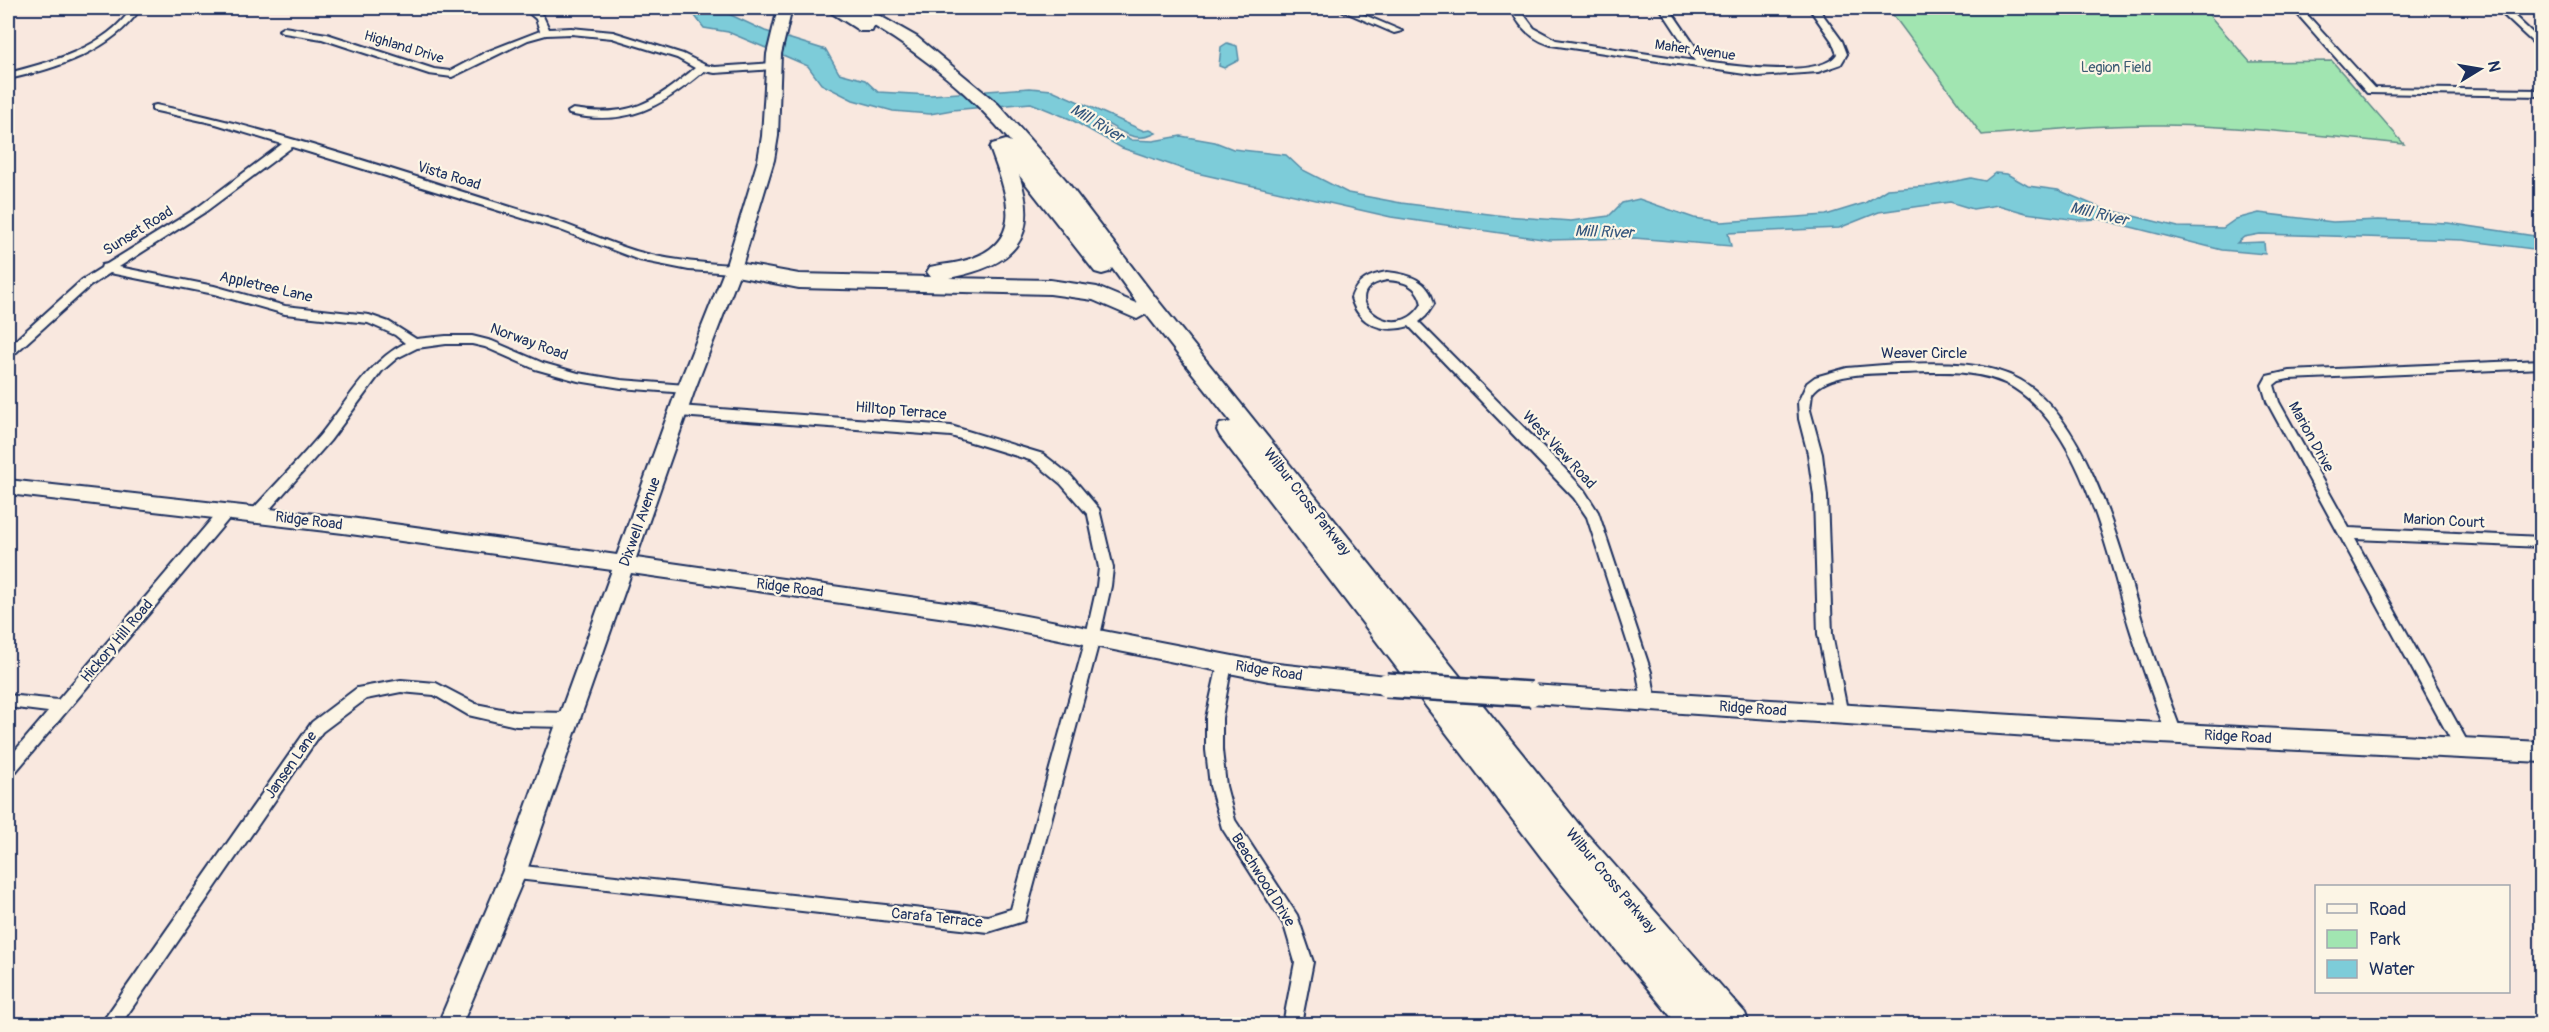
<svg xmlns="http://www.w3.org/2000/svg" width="2549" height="1032" font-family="Pangolin,sans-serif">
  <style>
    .green { fill: #a1e5b1; stroke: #5e8a88; stroke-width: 1.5 }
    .water { fill: #7dccd9; stroke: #568da8; stroke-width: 1.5 }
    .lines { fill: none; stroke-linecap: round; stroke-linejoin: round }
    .street-casing { stroke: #1b2f5e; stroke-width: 4 }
    .secondary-casing { stroke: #1b2f5e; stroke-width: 4 }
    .highway-casing { stroke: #1b2f5e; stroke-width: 4 }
    .street { fill: #fcf5e5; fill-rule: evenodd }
    .secondary { fill: #fcf5e5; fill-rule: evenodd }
    .highway { fill: #fcf5e5; fill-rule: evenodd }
    .secondary-bridge-casing { stroke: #1b2f5e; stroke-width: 28; stroke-linecap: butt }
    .secondary-bridge { stroke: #fcf5e5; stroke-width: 23 }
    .labels { text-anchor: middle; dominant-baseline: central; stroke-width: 4.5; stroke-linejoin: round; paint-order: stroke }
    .far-street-label { font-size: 14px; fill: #1b2f5e; stroke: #fcf5e5 }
    .far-park-label { font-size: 14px; fill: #3c5c73; stroke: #fcf5e5 }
    .street-label { font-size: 15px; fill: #1b2f5e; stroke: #fcf5e5 }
    .water-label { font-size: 16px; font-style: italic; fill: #34567d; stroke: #fcf5e5 }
  </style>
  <rect width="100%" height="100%" fill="#f9e8df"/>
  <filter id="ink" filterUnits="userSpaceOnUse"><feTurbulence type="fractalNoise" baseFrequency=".0167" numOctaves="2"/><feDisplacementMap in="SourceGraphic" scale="12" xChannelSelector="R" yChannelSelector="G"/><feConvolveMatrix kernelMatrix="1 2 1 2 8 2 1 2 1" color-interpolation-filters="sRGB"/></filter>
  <g filter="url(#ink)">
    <path class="green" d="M1888,8H2203L2250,62L2332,61L2404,144C2324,136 2244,126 2164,125C2103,124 2042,131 1982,135Z"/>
    <path class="water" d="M689,8H716L765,31L826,50L839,73L865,80L878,92L931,95L1030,88L1052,90L1144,131L1150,130L1156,133C1132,146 1115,125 1095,118L1116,133L1132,140L1153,141L1181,136L1215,142L1233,149L1286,155L1301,169L1348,193L1401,203L1505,216L1571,221L1609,216L1622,203L1639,199L1694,218L1721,222L1826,215L1865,203L1887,189L1931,186L1971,178L1985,181L1995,173L2007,174L2028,186L2058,190L2101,208L2178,227L2223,228L2236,219L2259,213L2333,222L2378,220L2448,223L2541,237V250L2462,240L2260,234L2244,237L2237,243L2264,242L2265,254L2222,250L2099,219L2078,220L2026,213L1998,205L1973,209L1950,202L1879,212L1839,228L1728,233L1731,246L1634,238L1549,240L1391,217L1192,172L1122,148L1070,119L1031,103L952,110L930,114L893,111L853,100L821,84L808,66L785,56L728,32L704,28Z
      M1227,43L1237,46L1239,60L1224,68L1219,66L1221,47Z"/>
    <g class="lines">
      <g class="street-casing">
        <path id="street" d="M132,8H141C112,51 56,69 8,79V73C52,62 105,48 132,8Z
          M523,8H533L543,16L549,29L571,28L613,32L683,54L705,65L715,67L773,63L778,66L773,69L715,73L704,71C661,107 627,127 569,114L568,112L573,109C630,118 653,103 695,68L677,58L612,38L571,34L546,35L528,40L452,77L429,74L322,39L284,33L279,30L284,27L327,34L434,69L450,71L486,52L540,31L536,19Z
          M1260,8H1307L1302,11L1264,12L1261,11Z
          M1336,8H1348L1402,31L1394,33Z
          M1511,8H1519L1534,28L1556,40L1695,61L1660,8H1669L1706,62C1733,66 1821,79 1837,54L1832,41L1809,8H1818L1842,41L1847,54L1841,64L1818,72L1758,76L1551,45C1531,39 1518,26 1511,8Z
          M2292,8H2301L2374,88L2542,90V96L2367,93Z
          M2496,8H2506L2542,42V51Z
          M156,105C286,132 413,177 540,216C576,226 612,246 647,254C676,261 704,263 733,265L739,269L733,273L689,270L639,260L558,229L292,147L205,212L119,267L214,286L285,306L369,315L389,322L416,339L446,336H472L492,341L543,363L578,373L621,380L686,385L692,389L686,393L621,388L578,381L535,369L485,347L472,344H446L417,348L397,358L382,371L330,441L262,518H252L250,514L252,510C275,485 299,460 321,434C347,402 367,363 405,343L395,335L368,323L285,314L214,294L110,273L90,286L12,356L8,357V347L82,280L101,268L102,265L107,264L197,208L282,144L216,124L152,110V106Z
          M1387,272C1409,274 1429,280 1434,304L1426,316L1419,322L1564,468L1584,490L1598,512L1651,672L1656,702L1654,707L1649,708L1644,707L1642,702L1637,672L1587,517L1574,498L1409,326C1383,334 1358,324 1351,298C1357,280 1370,275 1387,272ZM1387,280C1404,281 1418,285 1422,304C1394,350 1330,290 1387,280Z
          M2542,360V368L2289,379L2279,381L2274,385L2279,402L2349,528L2542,537V547L2355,539L2468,743L2471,748L2468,753L2463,755L2458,753L2267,402L2262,385L2267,376L2289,371Z
          M1896,364C1937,363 1983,360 2020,380C2090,420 2122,555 2144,627C2155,663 2169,698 2182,734L2179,739L2174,741L2169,739L2166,734C2154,698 2140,662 2129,626C2107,553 2083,432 2014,388C1982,368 1939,372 1902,373C1878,373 1826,372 1812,394L1810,410L1822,454L1827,496L1832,634L1848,715L1845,720L1840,722L1835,720L1818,634L1814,496L1808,454L1799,419L1798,402L1807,383L1815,377L1847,368Z
          M679,406L951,426L1043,454L1071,476L1099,509L1113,568L1111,586L1097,649L1024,921L988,932L508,878L506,873L508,868L514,865L988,916L1011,909L1083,649L1097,586L1099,568L1088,515L1061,484L1033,461L951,436L679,416L673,411Z
          M227,506L232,507L234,511L232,515L13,775L8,777V759L48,712L8,707V695L58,700L222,507Z
          M1225,658L1230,660L1232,664L1222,718V750L1226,786L1235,820L1297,915L1313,962L1301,1024H1283L1295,962L1284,925L1222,828L1210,786L1206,750V718L1218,664L1220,660Z
          M401,680L436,683L476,704L516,712L569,713L574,715L577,720L574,725L569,727L516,726L468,715L434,695L401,692L366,699L322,732L121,1024H102L105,1018L312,722L357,688Z"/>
      </g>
      <g class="secondary-casing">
        <path id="secondary" d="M778,8H792L781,54L778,136L774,160L741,269L695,389L636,558L974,606L1269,663L1386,676L1394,679L1397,685L1394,691L1386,694L1269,681L974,622L631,573L526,873L462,1024H438L502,873L612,570L343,533L8,494V480L343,517L617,555L677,389L725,269L758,160L762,136L767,54Z
          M1531,685L2060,718L2542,742V762L2060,738L1531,703L1523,701L1520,694L1523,687Z"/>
      </g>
      <g class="highway-casing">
        <path id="highway" d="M824,8H843L848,10L847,8H866L917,37L998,104L1065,179L1155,297L1585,832L1745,1013L1749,1024H1714L1712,1022V1024H1677L1557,878L1220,436L1217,430L1220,424L1231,422L1146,314L1137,319L1093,300L1050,294L799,288L726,274L723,269L726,264L733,262L799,274L931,277L927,272L930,267C942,264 955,264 967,260C1028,241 1006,193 990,148L992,144L1006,140L1011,142C972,96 926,57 874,26L872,31H860ZM1019,175L1095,272L1102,274L1109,272L1112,268L1138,304L1097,287L1050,280L949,278C1012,266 1041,240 1019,175Z"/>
      </g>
      <use href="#street" class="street"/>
      <use href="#secondary" class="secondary"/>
      <use href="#highway" class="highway"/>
      <g class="secondary-bridge-casing">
        <path id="secondary-bridge" d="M1386,685L1531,694"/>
      </g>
      <use href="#secondary-bridge" class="secondary-bridge"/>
    </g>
  </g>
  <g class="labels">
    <g class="far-street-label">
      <text transform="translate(404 47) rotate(17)">Highland Drive</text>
      <text transform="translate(1695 50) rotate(8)">Maher Avenue</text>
    </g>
    <g class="far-park-label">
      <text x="2116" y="67">Legion Field</text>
    </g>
    <g class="street-label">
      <text transform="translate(449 176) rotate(17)">Vista Road</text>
      <text transform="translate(138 231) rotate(-32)">Sunset Road</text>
      <text transform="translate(266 287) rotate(13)">Appletree Lane</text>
      <text transform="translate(529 342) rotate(20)">Norway Road</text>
      <text x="1924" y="353">Weaver Circle</text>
      <text transform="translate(901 411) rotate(5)">Hilltop Terrace</text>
      <text transform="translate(2311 437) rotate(61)">Marion Drive</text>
      <text transform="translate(1559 450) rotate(47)">West View Road</text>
      <text transform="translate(1307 502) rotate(52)">Wilbur Cross Parkway</text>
      <text transform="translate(309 521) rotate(7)">Ridge Road</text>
      <text transform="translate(2444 521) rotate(3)">Marion Court</text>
      <text transform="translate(640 522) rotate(-70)">Dixwell Avenue</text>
      <text transform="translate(790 588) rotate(7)">Ridge Road</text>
      <text transform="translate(117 641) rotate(-50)">Hickory Hill Road</text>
      <text transform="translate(1269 671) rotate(9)">Ridge Road</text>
      <text transform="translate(1753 709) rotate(4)">Ridge Road</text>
      <text transform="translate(2238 737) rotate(3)">Ridge Road</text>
      <text transform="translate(291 765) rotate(-55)">Jansen Lane</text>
      <text transform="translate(1263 880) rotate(58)">Beachwood Drive</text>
      <text transform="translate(1611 881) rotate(50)">Wilbur Cross Parkway</text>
      <text transform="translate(937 918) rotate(6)">Carafa Terrace</text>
    </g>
    <g class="water-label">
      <text transform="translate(1097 123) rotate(31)">Mill River</text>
      <text transform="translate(2099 214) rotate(13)">Mill River</text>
      <text transform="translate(1604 232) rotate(2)">Mill River</text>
    </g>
  </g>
  <rect width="2549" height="1032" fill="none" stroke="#fcf5e5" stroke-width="30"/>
  <rect x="15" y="15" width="2519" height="1002" fill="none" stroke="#1b2f5e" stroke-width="2" filter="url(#ink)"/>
  <rect x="2315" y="885" width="195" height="108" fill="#fcf5e5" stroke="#a2a6af" stroke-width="1.5"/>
  <rect x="2327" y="904" width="30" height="9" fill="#fcf5e5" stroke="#a2a6af" stroke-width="1.5"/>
  <text x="2369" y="915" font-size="18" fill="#1b2f5e">Road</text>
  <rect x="2327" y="930" width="30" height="18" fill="#a1e5b1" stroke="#a2a6af" stroke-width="1.5"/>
  <text x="2369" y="945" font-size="18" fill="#1b2f5e">Park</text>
  <rect x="2327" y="960" width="30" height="18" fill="#7dccd9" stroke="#a2a6af" stroke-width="1.5"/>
  <text x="2369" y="975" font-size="18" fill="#1b2f5e">Water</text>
  <g transform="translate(2480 69) rotate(79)" stroke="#fcf5e5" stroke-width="4.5" paint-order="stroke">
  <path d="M0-4.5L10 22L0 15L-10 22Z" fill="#1b2f5e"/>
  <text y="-9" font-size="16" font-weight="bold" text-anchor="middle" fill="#1b2f5e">N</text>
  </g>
</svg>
